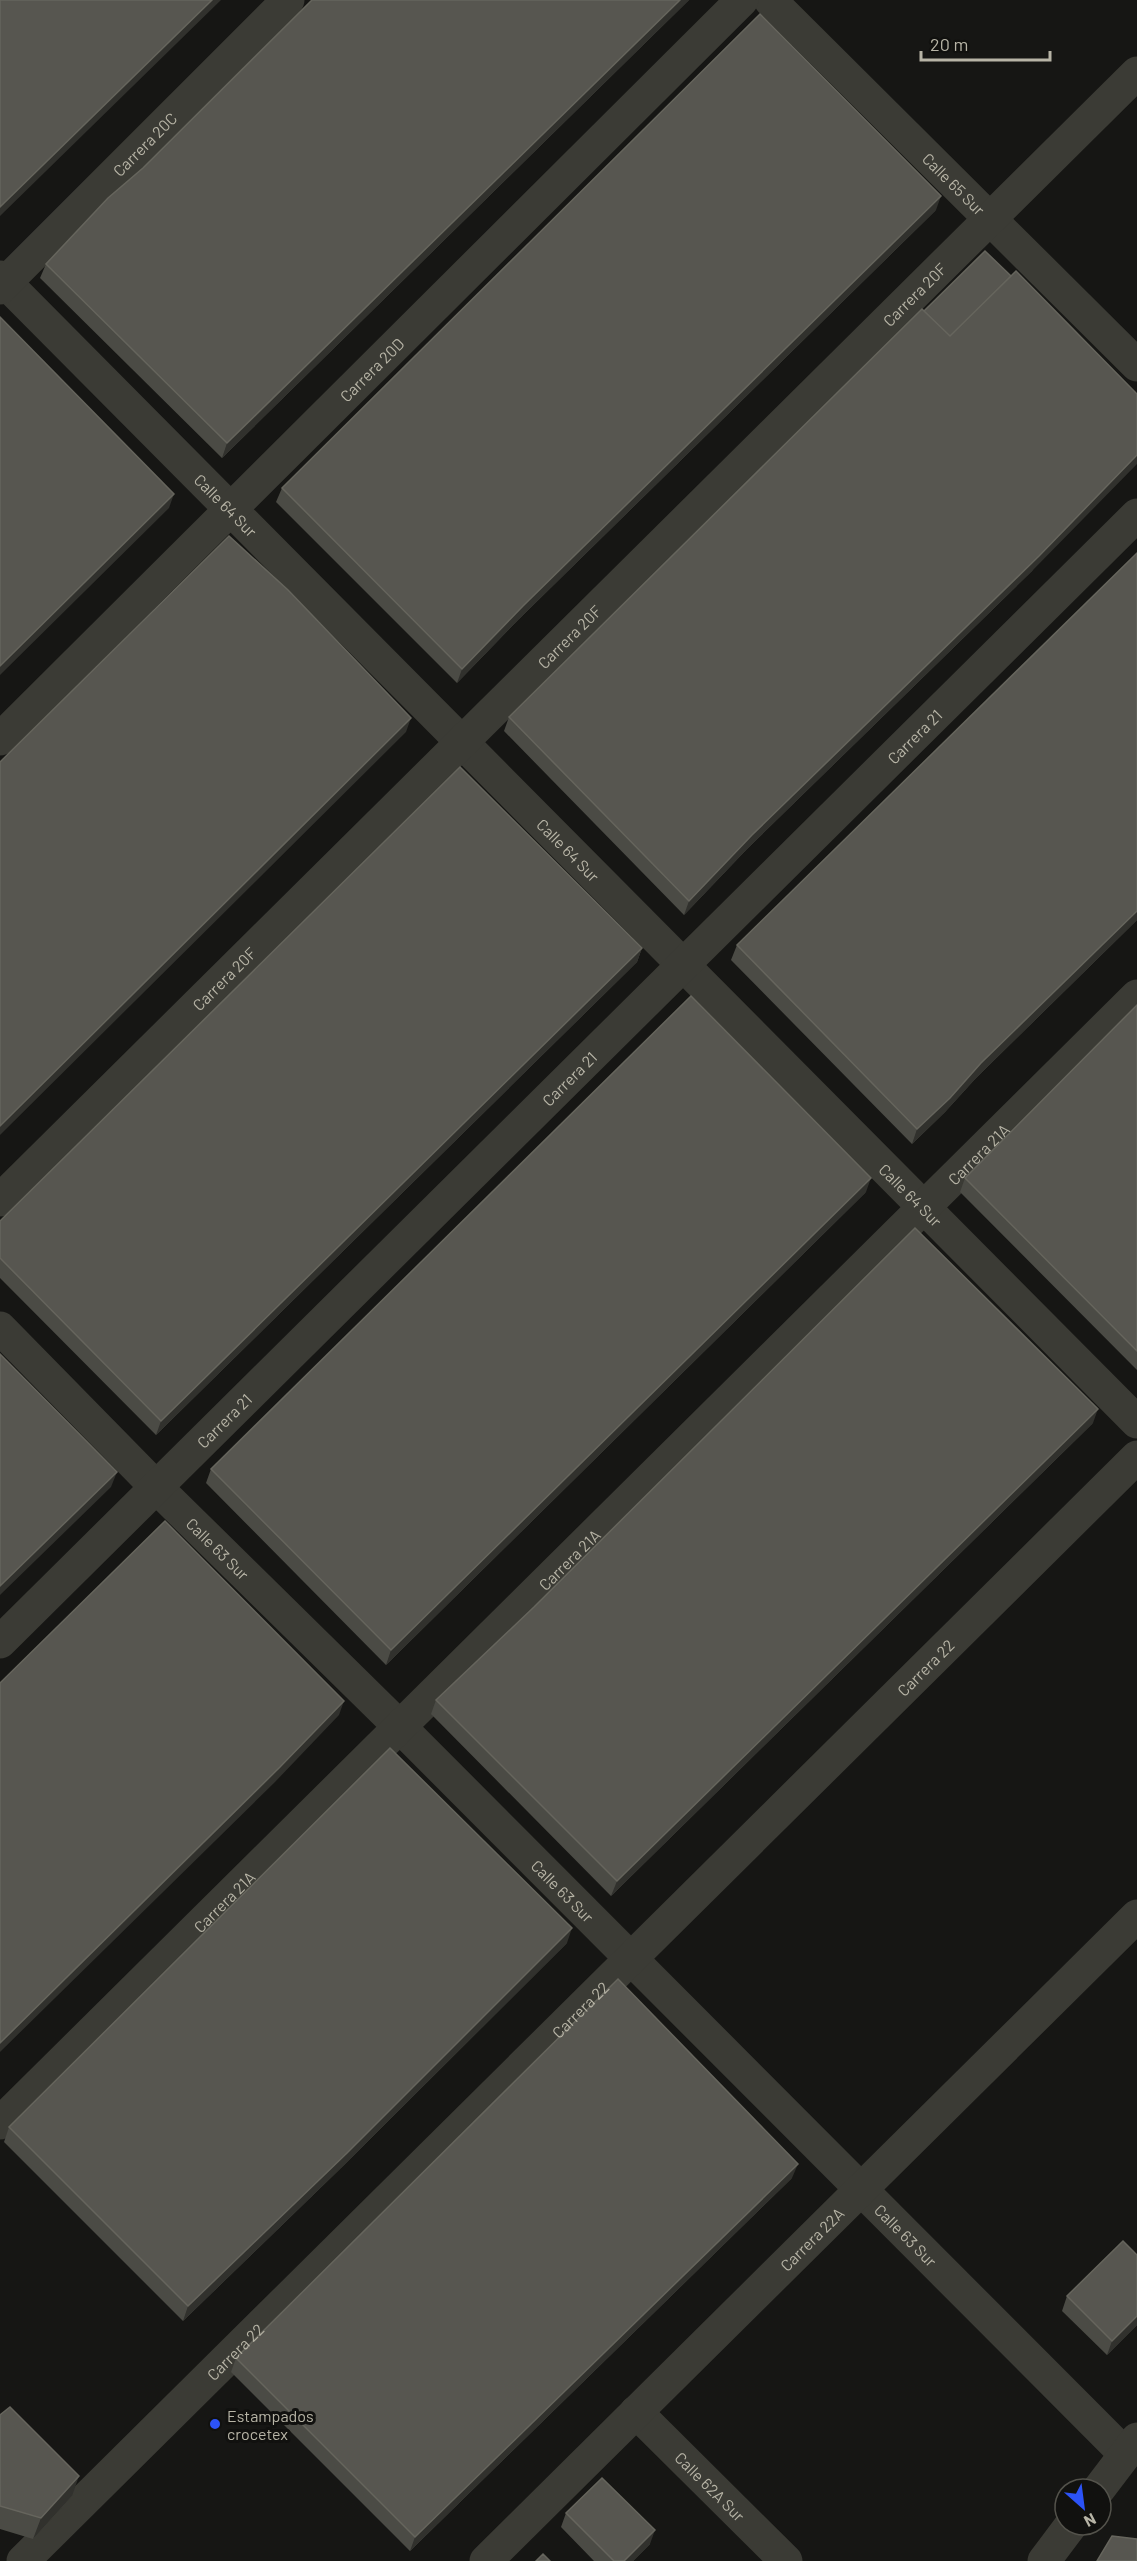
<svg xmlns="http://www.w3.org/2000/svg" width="1137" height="2561" font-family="Barlow,sans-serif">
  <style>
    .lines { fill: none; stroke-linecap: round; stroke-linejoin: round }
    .minor { stroke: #3b3b35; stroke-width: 33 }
    .wall { fill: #4b4b45 }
    .shaded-wall { fill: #31312d }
    .building { fill: #575650; stroke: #66655d; stroke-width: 1.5 }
    .poi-dot { fill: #2c53f7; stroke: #11110f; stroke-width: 2 }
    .labels { text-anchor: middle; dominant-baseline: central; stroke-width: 6; stroke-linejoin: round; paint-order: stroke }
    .street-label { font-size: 16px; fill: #b7b4a6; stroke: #11110f }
    .poi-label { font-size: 16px; fill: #b7b4a6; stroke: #11110f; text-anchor: start }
  </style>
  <rect width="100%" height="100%" fill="#161614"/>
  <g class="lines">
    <g class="minor">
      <path id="s1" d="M770,0L1137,365"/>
      <path id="s2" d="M0,277L1137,1422"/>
      <path id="s3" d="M0,288L288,0"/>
      <path id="s4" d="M0,739L742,0"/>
      <path id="s5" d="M0,1200L1137,73"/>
      <path id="s6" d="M0,1328L156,1487L400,1727L1125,2454"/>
      <path id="s7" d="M0,1642L1137,515"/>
      <path id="s8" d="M0,2123L1137,996"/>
      <path id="s9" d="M636,2412L786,2561"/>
      <path d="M1099,2489L1137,2439"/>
      <path id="s10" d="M23,2561L1137,1457"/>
      <path id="s11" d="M486,2561L1137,1916"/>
      <path d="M1044,2561L1071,2525"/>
    </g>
  </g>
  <path class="wall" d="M312,0H689L222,458L40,278L46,264Z
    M936,210L518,620L457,683L276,502L282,488Z
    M1137,553V920L976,1078L945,1112L912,1144L731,960L737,945Z
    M1033,570L747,849L684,915L504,731L509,717Z
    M642,948L637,962L156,1435L0,1278V1221Z
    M1137,1005V1370L960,1192L965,1178Z
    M866,1192L386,1665L206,1483L211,1469Z
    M1093,1423L611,1896L431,1714L436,1700Z
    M567,1943L342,2167L183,2321L4,2142L9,2127Z
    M792,2178L410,2551L231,2372L236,2358Z
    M1137,2255V2325L1107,2355L1062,2311L1067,2296Z
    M0,2415L72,2496L33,2539L0,2529Z
    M566,2513L650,2544L633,2561H594L561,2527Z"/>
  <path class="shaded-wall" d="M212,0H221L0,216V207Z
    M680,0H689L222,458L227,443Z
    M941,196L936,210L518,620L457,683L462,669L523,606Z
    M1137,455V464L1033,570L747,849L684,915L689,901L752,835Z
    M174,494L169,508L0,675V666Z
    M411,718L406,732L0,1135V1126Z
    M1137,911V920L976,1078L945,1112L912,1144L917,1129L981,1063Z
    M642,948L637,962L156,1435L161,1421Z
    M871,1178L866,1192L386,1665L391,1650Z
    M1098,1409L1093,1423L611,1896L617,1881Z
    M117,1472L111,1487L0,1595V1586Z
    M344,1701L339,1715L275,1782L0,2052V2043Z
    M572,1928L567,1943L342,2167L183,2321L188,2306Z
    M798,2164L792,2178L410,2551L415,2537Z
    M1137,2316V2325L1107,2355L1112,2341Z
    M79,2476L72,2496L33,2539L41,2518Z
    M655,2530L650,2544L633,2561H624Z"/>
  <path class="building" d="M0,0H212L0,207Z
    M312,0H680L227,443L46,264L108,198L143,168Z
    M760,14L941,196L523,606L462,669L282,488Z
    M985,251L1011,276L950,336L924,311Z
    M1016,271L1137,394V455L1039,556L752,835L689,901L509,717L922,309L950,336Z
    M0,317L174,494L0,666Z
    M229,536L288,590L411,718L0,1126V762Z
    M1137,553V911L981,1063L950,1098L917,1129L737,945Z
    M460,767L642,948L161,1421L0,1258V1221Z
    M691,996L871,1178L391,1650L211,1469Z
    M1137,1005V1351L965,1178Z
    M915,1228L1098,1409L617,1881L436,1700L534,1607Z
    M0,1354L117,1472L0,1586Z
    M165,1521L344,1701L280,1767L0,2043V1683Z
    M390,1748L572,1928L347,2153L188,2306L9,2127Z
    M618,1979L798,2164L415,2537L236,2358Z
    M1123,2241L1137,2255V2316L1112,2341L1067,2296Z
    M10,2407L79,2476L41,2518L0,2506V2415Z
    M602,2478L655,2530L624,2561H614L566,2513Z
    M1112,2536L1137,2539V2561H1097Z
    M543,2554L550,2561H536Z"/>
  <circle class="poi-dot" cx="215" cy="2424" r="6"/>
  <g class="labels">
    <g class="street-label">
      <text stroke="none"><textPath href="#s3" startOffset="204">Carrera 20C</textPath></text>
      <text stroke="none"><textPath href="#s1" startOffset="260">Calle 65 Sur</textPath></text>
      <text stroke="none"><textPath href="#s5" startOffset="1287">Carrera 20F</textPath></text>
      <text stroke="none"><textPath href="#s4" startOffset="524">Carrera 20D</textPath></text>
      <text stroke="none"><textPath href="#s2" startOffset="321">Calle 64 Sur</textPath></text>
      <text stroke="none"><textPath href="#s5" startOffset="801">Carrera 20F</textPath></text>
      <text stroke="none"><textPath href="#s7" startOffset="1287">Carrera 21</textPath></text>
      <text stroke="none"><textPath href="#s2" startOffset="807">Calle 64 Sur</textPath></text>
      <text stroke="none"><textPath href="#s5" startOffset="315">Carrera 20F</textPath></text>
      <text stroke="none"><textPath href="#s7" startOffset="801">Carrera 21</textPath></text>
      <text stroke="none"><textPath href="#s8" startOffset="1377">Carrera 21A</textPath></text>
      <text stroke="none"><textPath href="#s2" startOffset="1293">Calle 64 Sur</textPath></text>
      <text stroke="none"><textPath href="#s7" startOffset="315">Carrera 21</textPath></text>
      <text stroke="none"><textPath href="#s6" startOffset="310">Calle 63 Sur</textPath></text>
      <text stroke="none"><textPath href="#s8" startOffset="801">Carrera 21A</textPath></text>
      <text stroke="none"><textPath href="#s10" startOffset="1270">Carrera 22</textPath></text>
      <text stroke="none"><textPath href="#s6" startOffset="796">Calle 63 Sur</textPath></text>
      <text stroke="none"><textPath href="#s8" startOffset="315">Carrera 21A</textPath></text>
      <text stroke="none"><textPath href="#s10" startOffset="784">Carrera 22</textPath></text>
      <text stroke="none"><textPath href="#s6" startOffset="1282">Calle 63 Sur</textPath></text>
      <text stroke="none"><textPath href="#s11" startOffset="458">Carrera 22A</textPath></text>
      <text stroke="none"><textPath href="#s10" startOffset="298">Carrera 22</textPath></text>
      <text stroke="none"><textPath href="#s9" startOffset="105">Calle 62A Sur</textPath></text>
    </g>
    <g class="poi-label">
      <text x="227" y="2415">Estampados<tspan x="227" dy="18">crocetex</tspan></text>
    </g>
  </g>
  <g transform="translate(1083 2507) rotate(152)"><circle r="28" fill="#11110f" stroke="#53524b" stroke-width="1.5"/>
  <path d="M0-4.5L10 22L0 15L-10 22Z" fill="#2c53f7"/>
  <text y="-9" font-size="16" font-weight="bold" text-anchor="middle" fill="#b7b4a6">N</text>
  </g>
  <path d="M921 51v9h129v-9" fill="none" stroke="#b7b4a6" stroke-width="3"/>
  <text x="930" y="51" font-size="18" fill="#b7b4a6" stroke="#11110f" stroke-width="4.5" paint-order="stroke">20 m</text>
</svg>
